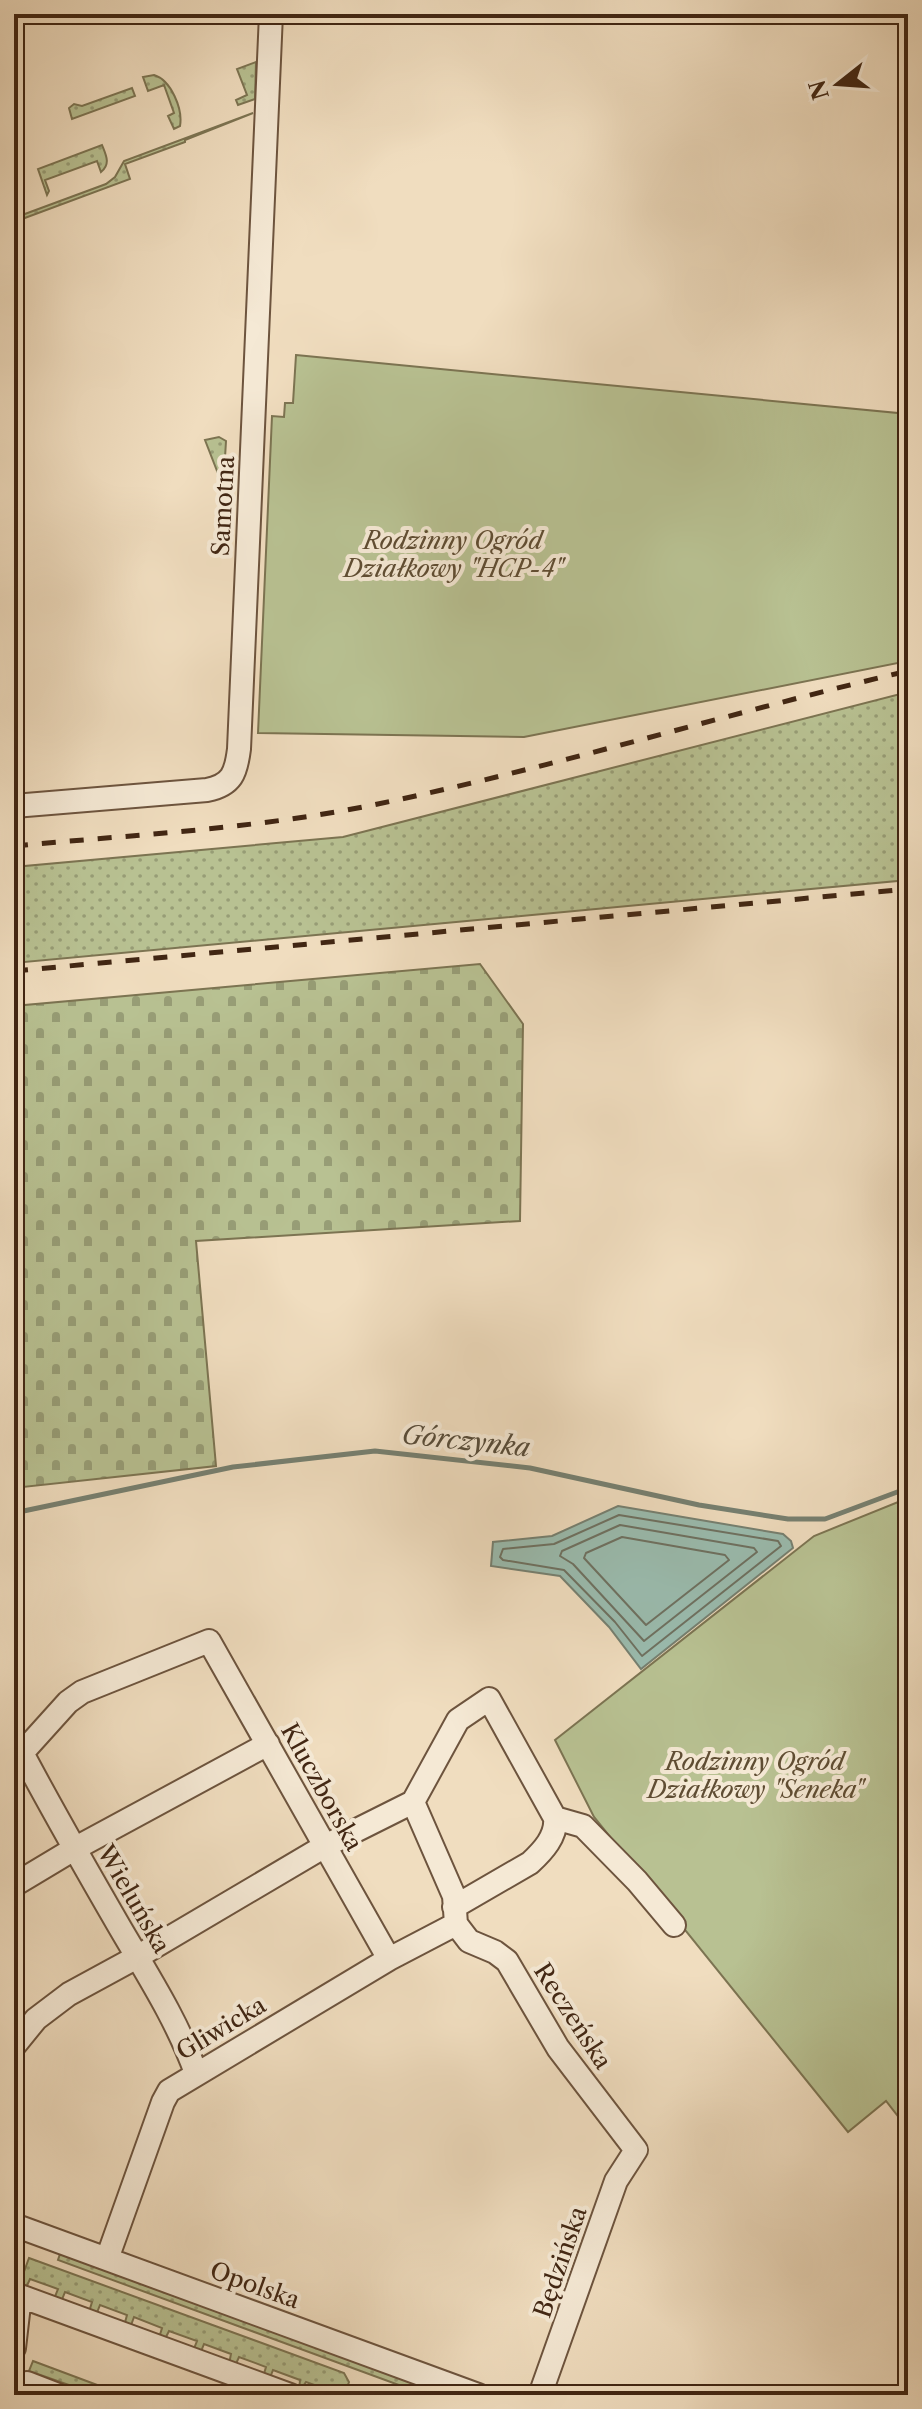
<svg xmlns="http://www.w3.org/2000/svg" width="922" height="2409" font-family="'Libre Caslon Text',serif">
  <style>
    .grass { fill: url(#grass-dots); stroke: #7c7452; stroke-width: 2 }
    .cemetery { fill: url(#cemetery-stones); stroke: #7c7452; stroke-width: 2 }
    .garden { fill: #b8c192; stroke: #7c7452; stroke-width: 2 }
    .water { fill: #9abcaf; stroke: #768071; stroke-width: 2 }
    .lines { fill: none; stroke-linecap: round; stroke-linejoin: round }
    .shore { stroke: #6e7161; stroke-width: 2 }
    .stream { stroke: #768071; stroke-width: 5 }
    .minor-casing { stroke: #6d543e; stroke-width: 26 }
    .minor { stroke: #f5e9d5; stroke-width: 22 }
    .rail { stroke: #412613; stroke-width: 5; stroke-dasharray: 14 14; stroke-linecap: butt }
    .labels { text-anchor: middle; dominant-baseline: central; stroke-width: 8; stroke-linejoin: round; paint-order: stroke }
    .street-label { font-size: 24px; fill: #412613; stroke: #f5e9d5 }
    .park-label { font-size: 24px; font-style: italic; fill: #5f4d33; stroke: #f5e9d5 }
    .water-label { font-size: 26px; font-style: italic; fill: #574c3a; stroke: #f5e9d5 }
  </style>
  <defs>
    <pattern id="grass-dots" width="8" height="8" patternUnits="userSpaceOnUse" patternTransform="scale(2)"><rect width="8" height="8" fill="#b8c192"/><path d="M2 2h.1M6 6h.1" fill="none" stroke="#979d76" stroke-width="1.8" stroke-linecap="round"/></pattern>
    <pattern id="cemetery-stones" width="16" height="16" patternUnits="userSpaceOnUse" patternTransform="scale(2)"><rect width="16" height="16" fill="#b8c192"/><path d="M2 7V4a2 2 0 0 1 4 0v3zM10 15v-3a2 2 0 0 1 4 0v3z" fill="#979d76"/></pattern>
  </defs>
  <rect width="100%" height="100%" fill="#f0ddbf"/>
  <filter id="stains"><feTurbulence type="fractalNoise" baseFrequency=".0025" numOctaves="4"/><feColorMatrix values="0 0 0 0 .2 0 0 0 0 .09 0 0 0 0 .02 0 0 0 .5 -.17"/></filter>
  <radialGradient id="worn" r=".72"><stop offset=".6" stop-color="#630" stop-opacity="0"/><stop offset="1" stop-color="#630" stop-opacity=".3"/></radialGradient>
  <path class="grass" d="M256,62L255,99L238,105L236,100L247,95L237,69Z
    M154,75C171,80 183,109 180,126L174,129L168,116L174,113L164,85L148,91L143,77Z
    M132,88L135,96L72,119L69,108L74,104L82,106Z
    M253,113L185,140V142L125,164L130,179L14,222V218L106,184L115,177L124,161Z
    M102,145C106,155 111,164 101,172L97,161L45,180L49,191L47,195L38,169Z
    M219,437L226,441L224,474L219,476L205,440Z
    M908,692V880L14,963V867L343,837Z
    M61,2251L452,2395H426L58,2260Z
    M29,2258L344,2373L349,2382L344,2395H333L334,2392L306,2382L299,2392L300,2380L273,2370L269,2380L263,2377L266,2367L239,2357L235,2366L229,2364L231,2354L204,2344L200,2354L193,2351L197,2341L169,2331L164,2341L159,2338L162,2328L134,2317L130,2328L124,2326L127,2315L100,2305L96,2315L89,2312L92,2302L65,2292L61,2302L54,2299L58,2289L30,2279L25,2290L18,2288Z
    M33,2361L124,2395H111L85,2386L83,2390L29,2371Z"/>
  <path class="cemetery" d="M480,964L523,1024L520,1221L196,1241L216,1466L14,1488V1006Z"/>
  <path class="garden" d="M296,355L908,414V661L524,737L258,733L272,416L284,417L285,403H293Z
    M908,1498V2129L886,2101L848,2132L594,1817L555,1740L814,1536Z"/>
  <path class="water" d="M618,1506L783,1534L791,1541L793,1548L641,1669L609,1627L560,1576L491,1566L493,1542L552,1536Z"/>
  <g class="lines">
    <path class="shore" d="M619,1515L778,1541L781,1546L642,1656L615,1622L564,1570L503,1560L500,1557L503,1549L554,1544Z
      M620,1525L754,1548L757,1552L644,1641L573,1564L560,1556L562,1551Z
      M622,1537L725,1555L729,1560L646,1625L584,1558L586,1553Z"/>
    <path class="stream" d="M14,1513L233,1467L375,1451L530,1468L699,1505L788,1519H825L908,1488"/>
    <g class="minor-casing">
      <path id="minor" d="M14,806L207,790C232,785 236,773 239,749L271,14
        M555,1818L583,1826L637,1881L674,1925
        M14,1885L74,1849L268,1744
        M454,1907L530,1863C543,1851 557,1836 555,1818L489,1699L458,1720L413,1802L454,1896L456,1924
        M456,1924L469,1941L495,1952L507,1961L558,2048L636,2150L616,2181L540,2395
        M14,2046L36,2019L69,1994L137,1957L325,1846L413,1802
        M196,2073C177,2020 147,1974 119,1926C86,1869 53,1811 22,1753L68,1702L82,1692L209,1641L389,1959
        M14,2225L478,2395
        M107,2259L163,2102L169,2091L389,1959L456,1924
        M14,2348L20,2296L290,2395
        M27,2383L58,2395"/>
    </g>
    <use href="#minor" class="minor"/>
    <path class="rail" d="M14,846C132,835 252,829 368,806C550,769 727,713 908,671
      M14,971L908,889"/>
  </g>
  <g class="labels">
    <g class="street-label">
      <text transform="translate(223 506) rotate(-87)">Samotna</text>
      <text transform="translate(322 1787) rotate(61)">Kluczborska</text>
      <text transform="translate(134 1899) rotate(60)">Wieluńska</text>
      <text transform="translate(573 2016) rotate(57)">Reczeńska</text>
      <text transform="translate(221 2028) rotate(-31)">Gliwicka</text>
      <text transform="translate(560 2262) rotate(-71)">Będzińska</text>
      <text transform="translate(255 2285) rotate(20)">Opolska</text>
    </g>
    <g class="park-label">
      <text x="453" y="540">Rodzinny Ogród<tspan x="453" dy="28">Działkowy "HCP-4"</tspan></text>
      <text x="755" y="1761">Rodzinny Ogród<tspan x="755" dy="28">Działkowy "Seneka"</tspan></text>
    </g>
    <g class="water-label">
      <text transform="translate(466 1441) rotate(6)">Górczynka</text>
    </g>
  </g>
  <rect width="922" height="2409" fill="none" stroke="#f0ddbf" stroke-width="48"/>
  <rect x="16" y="16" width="890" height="2377" fill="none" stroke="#412613" stroke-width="4"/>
  <rect x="24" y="24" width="874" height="2361" fill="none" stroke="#412613" stroke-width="2"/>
  <g transform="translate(838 84) rotate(253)" stroke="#f5e9d5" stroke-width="6" paint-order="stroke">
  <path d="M0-6L14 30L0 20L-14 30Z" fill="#412613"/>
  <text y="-12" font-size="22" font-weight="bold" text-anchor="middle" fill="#412613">N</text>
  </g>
  <rect width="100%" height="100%" filter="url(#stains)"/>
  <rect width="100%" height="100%" fill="url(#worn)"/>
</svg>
